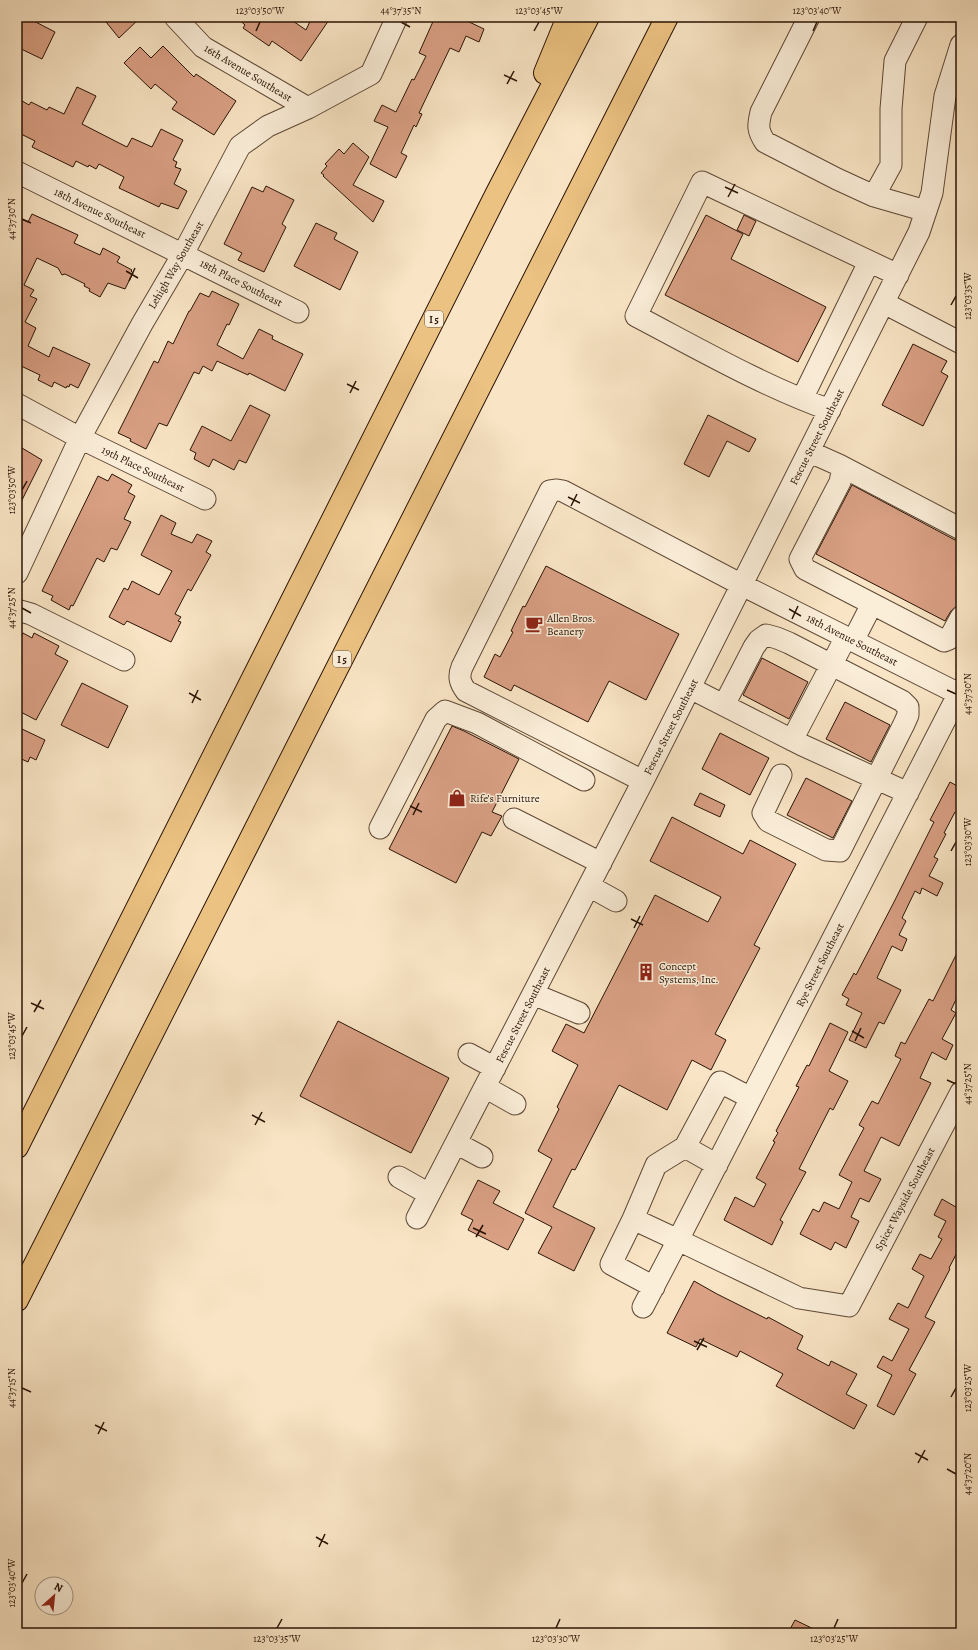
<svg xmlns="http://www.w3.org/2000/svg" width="978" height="1650" font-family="Alegreya,serif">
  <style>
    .building { fill: #d9a084; stroke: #2a1305 }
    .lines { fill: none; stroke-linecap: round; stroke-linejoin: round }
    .minor-casing { stroke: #5e4835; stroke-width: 23 }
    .highway-casing { stroke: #2a1305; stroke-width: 24 }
    .minor { stroke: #fbeed9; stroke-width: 21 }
    .highway { stroke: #ecc282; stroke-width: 22 }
    .ticks { fill: none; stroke: #2a1305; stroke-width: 1.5 }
    .labels { text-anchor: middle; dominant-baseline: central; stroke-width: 3; stroke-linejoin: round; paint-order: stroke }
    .shield { fill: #fbeed9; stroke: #695545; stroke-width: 1 }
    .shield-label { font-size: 10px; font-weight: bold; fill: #2a1305 }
    .street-label { font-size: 11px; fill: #2a1305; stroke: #fbeed9 }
    .poi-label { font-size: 11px; fill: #2a1305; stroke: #fbeed9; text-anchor: start }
    .neatline { fill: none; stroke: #2a1305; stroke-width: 1.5 }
    .ticks-label { font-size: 10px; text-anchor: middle; fill: #2a1305 }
  </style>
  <rect width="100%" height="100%" fill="#f9e5c5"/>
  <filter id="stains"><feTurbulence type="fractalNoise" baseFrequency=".005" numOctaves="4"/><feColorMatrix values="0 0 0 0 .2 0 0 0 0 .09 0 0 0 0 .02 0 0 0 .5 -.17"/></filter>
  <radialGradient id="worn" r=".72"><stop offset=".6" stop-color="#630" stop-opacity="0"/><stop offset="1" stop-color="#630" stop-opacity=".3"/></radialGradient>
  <path class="building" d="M17,17H26L55,32L42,59L17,47Z
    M102,17H141L119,38Z
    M236,17H287L306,30L312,17H331L301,61L272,41L269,46L243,28L245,25Z
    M435,17H467L465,20L484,29L479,42L466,36L459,52L450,48L419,113L422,114L416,127L414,125L401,153L407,156L396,178L370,164L388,127L374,121L382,105L396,112L412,79L414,80L426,56L419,53Z
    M163,46L194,77L196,74L236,101L214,135L172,109L177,102L155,84L151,89L124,63L140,47L151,58Z
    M77,87L96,96L82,124L117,142L127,147L132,138L152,147L161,129L183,140L173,160L177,162L175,167L181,169L174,184L187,191L178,209L161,203L159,207L119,188L124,177L99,164L96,169L89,165L88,167L76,161L73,167L32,147L35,141L17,132V98L29,105L31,102L47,110L49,107L64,114Z
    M353,143L369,157L353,185L384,201L373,222L323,176L324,175L321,173L327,166L325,164L339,149L344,154Z
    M266,186L294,200L282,224L286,227L264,272L238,260L242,253L224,244L252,187L263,192Z
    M32,214L78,235L74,243L100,255L103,248L120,257L117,262L132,270L131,271L133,273L125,289L108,283L100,297L89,291L90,289L84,286L85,284L65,274L62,275L58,268L37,258L24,285L34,290L30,296L37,299L25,322L36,328L28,346L49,357L53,347L90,364L78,388L70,384L69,387L67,386L66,388L54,382L52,387L38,380L40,375L19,365L17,368V217L28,222Z
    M706,215L743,234L731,259L826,307L798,362L665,295Z
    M744,215L756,221L749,236L737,230Z
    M316,223L337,233L334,239L358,252L340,290L294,266Z
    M212,291L239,304L229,325L227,324L217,345L243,359L259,329L273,336L272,339L303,354L285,391L249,373L248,375L217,361L212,371L203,366L199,374L194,372L167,426L159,423L146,449L130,441L131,439L118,433L154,361L158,363L168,341L173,344L189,311H190L200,293L209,297Z
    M913,344L947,361L941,372L948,376L923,426L882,405Z
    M250,405L270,415L246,463L239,460L234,470L213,459L209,467L194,459L196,453L190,450L202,426L231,441Z
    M708,415L756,439L749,452L727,441L709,477L684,464Z
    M17,445L42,460L17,510Z
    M112,474L132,485L128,492L135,496L124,519L131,522L117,550L111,548L104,562L97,558L73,606L71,605L69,610L51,600L53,596L42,591L98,476L108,481Z
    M852,485L955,540L961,541V598L957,606L951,611L945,621L816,554Z
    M161,515L176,523L171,534L192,543L197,534L212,541L206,552L211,555L191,591L188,589L175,614L181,617L178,621L181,622L171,642L127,621L124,625L109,617L124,588L128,590L132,581L159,595L172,571L141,555Z
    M546,566L679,634L646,700L609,681L588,722L514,685L511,691L484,677L495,654L500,657L513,632L511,631L523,606L525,607Z
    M23,633L32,638L34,633L59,646L55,654L68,661L36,720L17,710V646Z
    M762,658L808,682L789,719L743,695Z
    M82,683L128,706L108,748L61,725Z
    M845,702L890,725L871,762L826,739Z
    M452,726L464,731L519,759L492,812L502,816L491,836L482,832L456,883L389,849Z
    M22,729L45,740L36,760L30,757L28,762L17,757V739Z
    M720,733L769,758L750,795L702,769Z
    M806,778L852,801L833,838L787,815Z
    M950,782L961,788V815L955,812L944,833L946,834L934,857L938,859L929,876L943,883L937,896L922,888L920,894L915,891L902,918L906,921L899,935L907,939L902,951L892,946L877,978L901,990L884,1024L879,1022L866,1048L849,1040L862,1013L846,1005L849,999L842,995L854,973L856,975L894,902L934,822L930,820Z
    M700,793L725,805L720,817L694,805Z
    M672,817L743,854L750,840L796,864L754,945L760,948L715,1034L726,1040L711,1070L692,1060L667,1110L619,1085L575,1170L572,1169L553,1207L595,1228L574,1271L538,1253L552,1227L525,1213L552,1159L538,1151L559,1109L557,1107L578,1065L552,1051L566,1024L584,1033L655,895L708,922L721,897L650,861Z
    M961,945V989L951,1010L956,1013L942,1039L953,1045L946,1060L932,1052L920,1078L931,1083L899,1146L881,1137L864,1171L881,1179L869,1202L860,1198L851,1217L859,1221L846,1248L835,1242L831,1250L800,1234L813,1209L819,1212L824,1202L839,1209L852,1182L839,1175L864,1128L859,1125L872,1101L878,1104L901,1059L895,1056L901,1042L905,1044L929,999L933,1001Z
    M338,1021L449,1078L411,1153L300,1096Z
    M830,1023L848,1032L829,1071L848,1081L833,1110L830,1108L799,1169L806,1172L780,1220L783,1222L772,1245L724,1220L735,1197L754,1207L766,1184L756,1178L775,1142L773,1141L778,1133L776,1131L799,1087L796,1086L807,1065L809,1066Z
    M478,1180L500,1191L493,1203L524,1219L508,1250L468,1230L473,1220L461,1214Z
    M942,1199L961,1210V1245L949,1268L950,1269L925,1317L935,1322L909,1370L916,1374L894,1415L877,1406L892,1375L877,1367L883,1356L892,1361L909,1329L889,1319L898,1303L908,1308L924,1276L912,1269L920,1254L931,1259L942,1239L938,1237L946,1221L934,1215Z
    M694,1281L717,1294L767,1319L768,1317L803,1336L797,1349L829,1366L831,1361L857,1374L846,1394L867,1405L854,1429L776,1386L783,1374L740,1351L737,1357L700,1339L696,1347L667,1333Z
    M795,1620L822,1633H788Z"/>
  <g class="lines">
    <g class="minor-casing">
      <path id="minor" d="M175,17L203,47L308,108
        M809,17L761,112C758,125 757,130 765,142L837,179L874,196L926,211
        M17,172L298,312
        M874,196L891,165V109L895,61L917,17
        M884,303L961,343
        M802,399L869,262
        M17,404L80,438L205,499
        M830,410C763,386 699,349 636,316L702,182L898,275
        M810,452L839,465L842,472L840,482L800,559L805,569L944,641L949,639L961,617
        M839,465L961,529
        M17,573L80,438L142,324L183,254L240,146L268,126L308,108L371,74L397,17
        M17,610L31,614L124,660
        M853,641L872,604
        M690,688L802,745L908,793
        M724,705L754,647L759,640L766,635L777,638L789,643L902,701L908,707V715L904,724L840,851L826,850L768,821L763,813L781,775
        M792,740L846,637
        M643,781L466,691C460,683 458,677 462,667L550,491L557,490L563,491L742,585L961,695
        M514,819L601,863
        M380,828L436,719L445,711L477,723L584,780
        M589,886L616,901
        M533,994L579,1013
        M469,1054L495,1068
        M485,1087L515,1104
        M456,1143L482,1157
        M717,1165L685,1147L720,1082L751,1098
        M399,1177L429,1194
        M417,1218L643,781L919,232L932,193L945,96L961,45
        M633,1219L678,1240L961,689
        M654,1287L611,1264L633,1219L656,1165L685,1147
        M643,1307L678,1240L799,1298L849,1306L961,1092"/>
    </g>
    <g class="highway-casing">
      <path id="highway" d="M545,73L568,17
        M17,1147L497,193L588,17
        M17,1300L667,17"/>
    </g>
    <use href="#minor" class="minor"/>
    <use href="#highway" class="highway"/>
  </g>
  <path class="ticks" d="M401,22L410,27M256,31L260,22M534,31L539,22M813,31L817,22M504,75L517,81M507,84L514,71M725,187L738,193M728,197L735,184M22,219L31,223M126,271L138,278M129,281L135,268M951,305L956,296M347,384L359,390M350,393L356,381M22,490L27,481M568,497L580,503M571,506L577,494M22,608L31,613M789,609L801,616M792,619L798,606M947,690L956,694M189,693L201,700M192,703L198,690M410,806L422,812M413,815L419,803M951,851L956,842M631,919L643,925M634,928L640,916M31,1003L44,1009M34,1012L41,1000M852,1031L864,1038M22,1036L27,1027M855,1041L861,1028M947,1080L956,1084M252,1115L265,1122M255,1125L262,1112M473,1228L486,1234M476,1237L483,1225M694,1341L707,1347M697,1350L704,1338M22,1388L31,1392M951,1397L956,1388M95,1425L107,1431M98,1434L104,1422M915,1453L928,1460M918,1463L925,1450M947,1469L956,1474M316,1537L328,1544M319,1547L325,1534M22,1583L27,1574M277,1628L282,1619M556,1628L560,1619M834,1628L838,1619"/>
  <defs>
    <g id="cafe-bare" transform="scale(1.38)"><path d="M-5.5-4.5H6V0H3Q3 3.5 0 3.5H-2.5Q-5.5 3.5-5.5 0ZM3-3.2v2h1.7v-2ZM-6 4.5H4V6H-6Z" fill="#8f2418" stroke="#fbeed9" stroke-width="2.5" paint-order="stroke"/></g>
    <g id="shop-bare" transform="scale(1.38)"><path d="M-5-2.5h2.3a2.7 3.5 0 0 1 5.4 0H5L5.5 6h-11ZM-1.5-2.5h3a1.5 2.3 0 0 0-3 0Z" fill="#8f2418" stroke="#fbeed9" stroke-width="2.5" paint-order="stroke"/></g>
    <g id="building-bare" transform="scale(1.38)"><path d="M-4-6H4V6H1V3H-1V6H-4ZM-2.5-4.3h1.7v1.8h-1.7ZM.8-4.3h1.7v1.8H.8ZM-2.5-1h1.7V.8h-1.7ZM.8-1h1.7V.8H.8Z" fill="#8f2418" stroke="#fbeed9" stroke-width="2.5" paint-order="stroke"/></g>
  </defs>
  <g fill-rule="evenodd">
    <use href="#cafe-bare" x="534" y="624"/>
    <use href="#shop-bare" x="457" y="798"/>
    <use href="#building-bare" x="646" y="972"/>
  </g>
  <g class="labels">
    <g class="shield">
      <rect x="425" y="311" width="18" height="16" rx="3"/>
      <rect x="333" y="651" width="18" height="16" rx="3"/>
    </g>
    <g class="shield-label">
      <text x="434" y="319">I 5</text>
      <text x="342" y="659">I 5</text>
    </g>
    <g class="street-label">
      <text transform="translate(248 73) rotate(31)">16th Avenue Southeast</text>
      <text transform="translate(100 213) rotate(26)">18th Avenue Southeast</text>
      <text transform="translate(176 265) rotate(-60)">Lehigh Way Southeast</text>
      <text transform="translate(241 283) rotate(27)">18th Place Southeast</text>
      <text transform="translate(817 437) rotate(-63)">Fescue Street Southeast</text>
      <text transform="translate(143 469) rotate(26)">19th Place Southeast</text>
      <text transform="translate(852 640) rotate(27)">18th Avenue Southeast</text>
      <text transform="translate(671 727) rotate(-63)">Fescue Street Southeast</text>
      <text transform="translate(820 965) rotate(-63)">Rye Street Southeast</text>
      <text transform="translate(523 1015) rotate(-63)">Fescue Street Southeast</text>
      <text transform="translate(905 1199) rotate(-62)">Spicer Wayside Southeast</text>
    </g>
    <g class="poi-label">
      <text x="547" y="618">Allen Bros.<tspan x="547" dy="13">Beanery</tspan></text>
      <text x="470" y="798">Rife’s Furniture</text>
      <text x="659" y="966">Concept<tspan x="659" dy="13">Systems, Inc.</tspan></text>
    </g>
  </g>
  <rect width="978" height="1650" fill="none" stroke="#f9e5c5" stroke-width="44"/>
  <g transform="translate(54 1596) rotate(27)"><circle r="19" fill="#fbeed9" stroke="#a79684"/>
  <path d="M0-3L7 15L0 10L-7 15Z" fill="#8f2418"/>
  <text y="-6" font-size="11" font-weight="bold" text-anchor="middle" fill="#2a1305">N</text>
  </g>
  <rect x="22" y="22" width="934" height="1606" class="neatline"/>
  <g class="ticks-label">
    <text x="260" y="14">123°03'50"W</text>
    <text x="401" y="14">44°37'35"N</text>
    <text x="539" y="14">123°03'45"W</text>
    <text x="817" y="14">123°03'40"W</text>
    <text transform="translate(11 219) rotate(-90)" y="4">44°37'30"N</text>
    <text transform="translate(967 296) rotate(-90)" y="4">123°03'35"W</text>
    <text transform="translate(11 490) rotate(-90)" y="4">123°03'50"W</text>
    <text transform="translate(11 608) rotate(-90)" y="4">44°37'25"N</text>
    <text transform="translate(967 694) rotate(-90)" y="4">44°37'30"N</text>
    <text transform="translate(967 842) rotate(-90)" y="4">123°03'30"W</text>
    <text transform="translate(11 1036) rotate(-90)" y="4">123°03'45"W</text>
    <text transform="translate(967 1084) rotate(-90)" y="4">44°37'25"N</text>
    <text transform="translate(11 1388) rotate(-90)" y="4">44°37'15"N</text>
    <text transform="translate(967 1388) rotate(-90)" y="4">123°03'25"W</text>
    <text transform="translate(967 1474) rotate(-90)" y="4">44°37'20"N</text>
    <text transform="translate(11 1583) rotate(-90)" y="4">123°03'40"W</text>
    <text x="277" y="1642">123°03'35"W</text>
    <text x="556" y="1642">123°03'30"W</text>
    <text x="834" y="1642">123°03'25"W</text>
  </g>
  <rect width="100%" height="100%" filter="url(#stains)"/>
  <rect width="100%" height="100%" fill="url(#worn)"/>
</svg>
